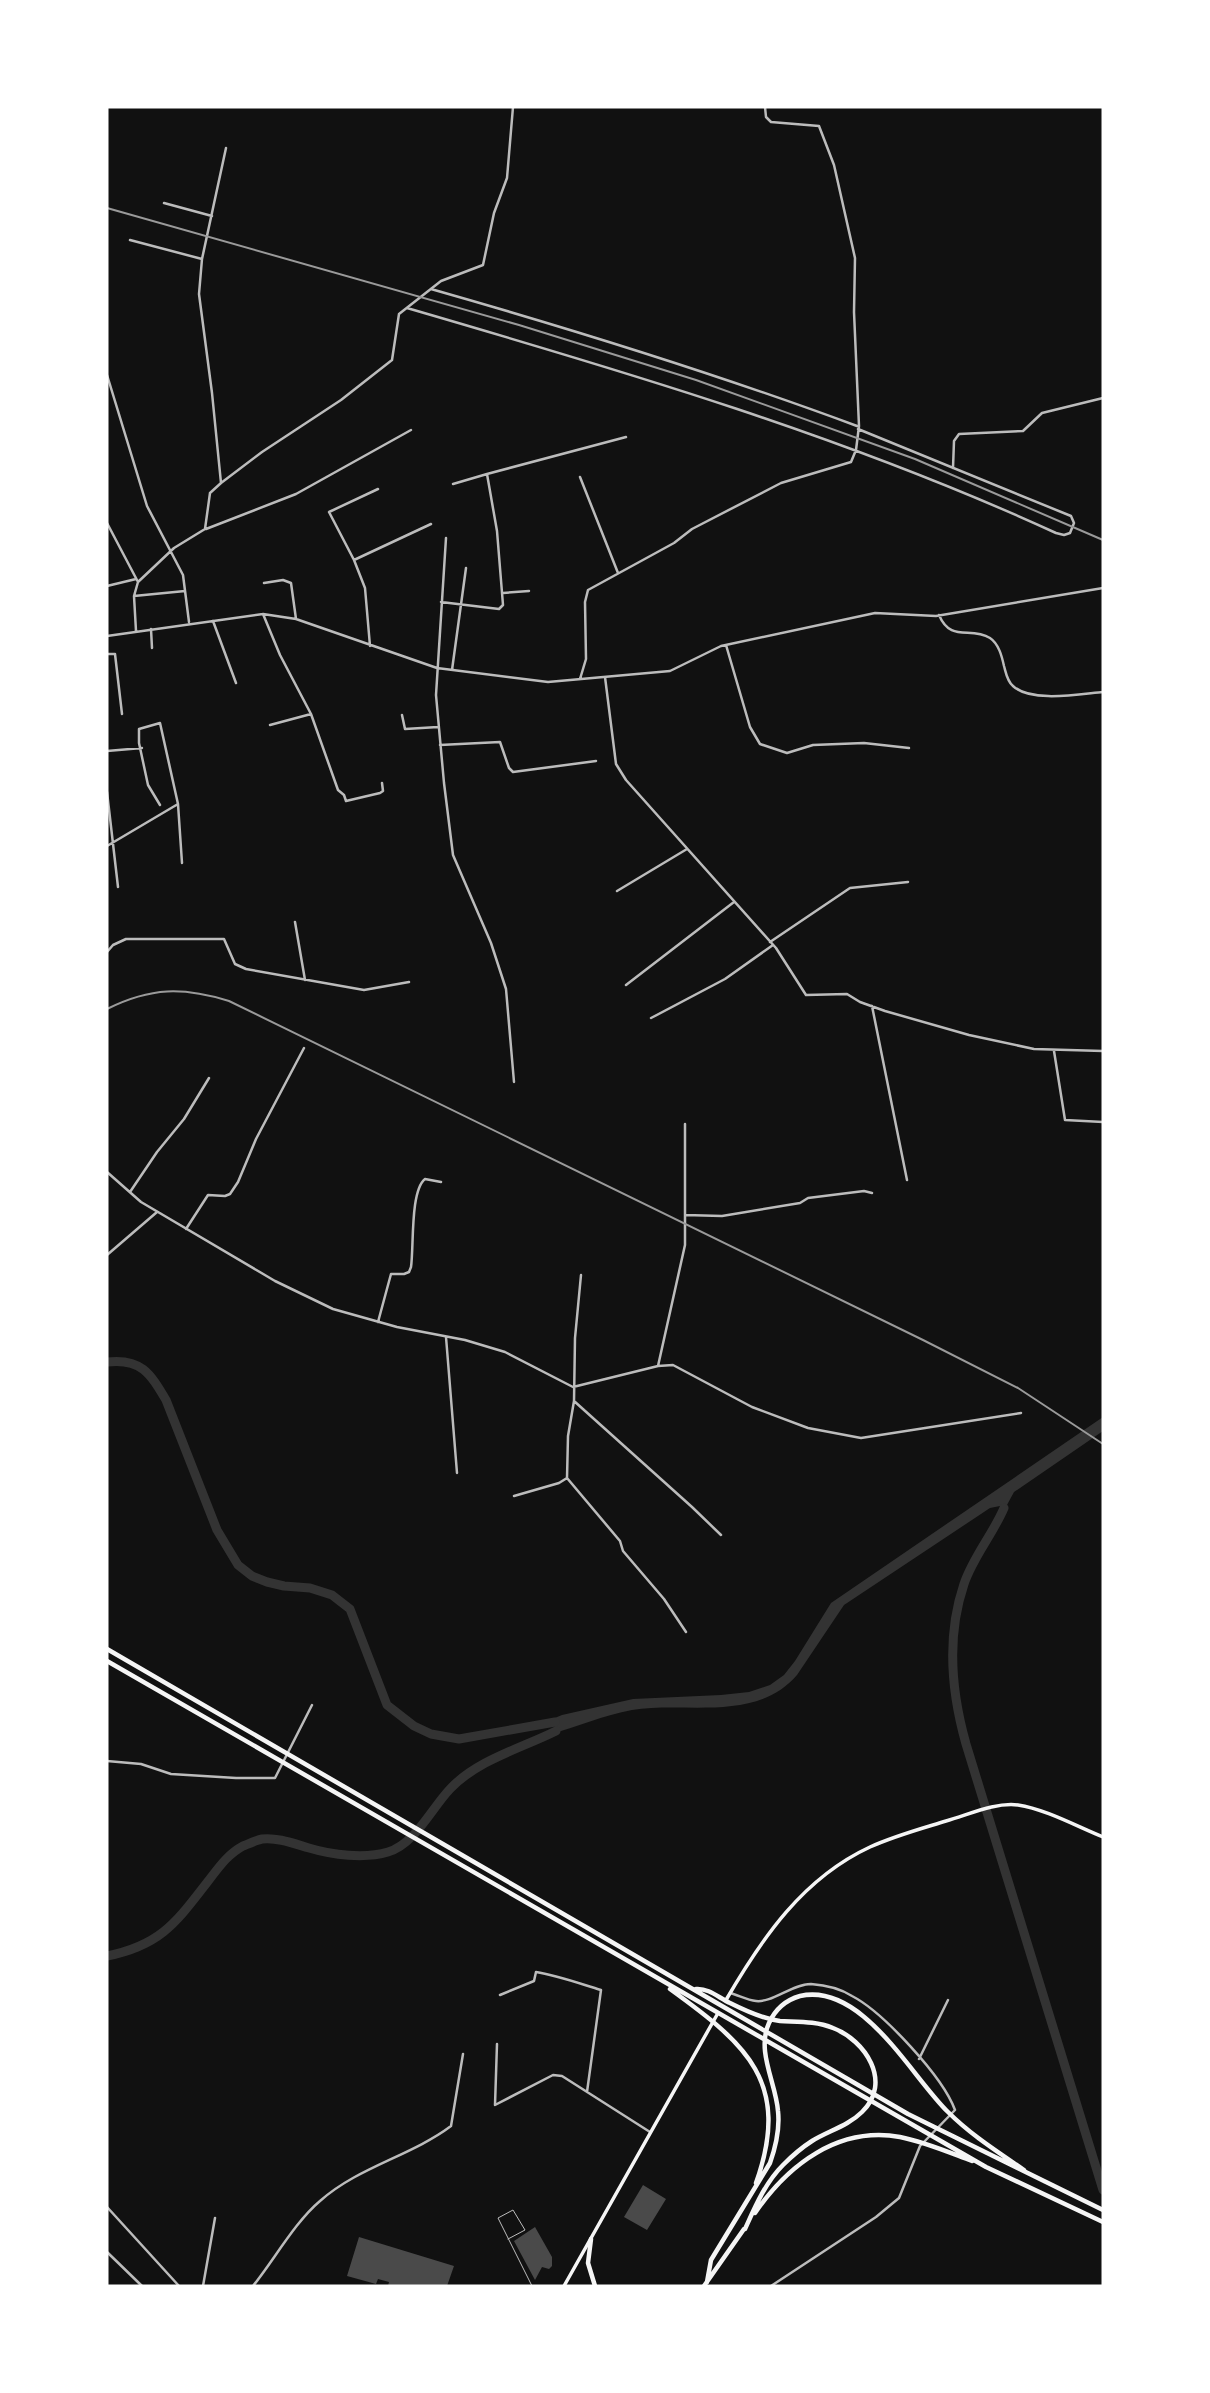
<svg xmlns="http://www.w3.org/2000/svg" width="1210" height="2393" font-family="Barlow,sans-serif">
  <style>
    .water { fill: #333 }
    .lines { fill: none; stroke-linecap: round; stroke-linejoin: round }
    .river { stroke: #333; stroke-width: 9 }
    .building { fill: #4a4a4a }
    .service { stroke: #bcbcbc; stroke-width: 1 }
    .minor { stroke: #bcbcbc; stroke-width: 2.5 }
    .secondary { stroke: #f5f5f5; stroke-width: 3.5 }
    .motorway { stroke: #f5f5f5; stroke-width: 4.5 }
    .rail { stroke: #9a9a9a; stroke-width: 2 }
  </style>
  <rect width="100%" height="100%" fill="#111"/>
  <path class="water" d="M1103,1417V1431L1014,1492L1001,1516L1000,1506L990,1508L844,1605L797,1675C756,1723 685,1701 632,1710C604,1715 576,1727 548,1735L547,1733L555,1727L554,1723L545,1722L562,1715L633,1699L721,1695L749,1692L770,1685L784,1675L795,1661L831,1603Z"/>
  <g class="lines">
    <path class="river" d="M107,1362C141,1358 150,1373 166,1400L217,1530L238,1565L252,1576L267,1582L284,1586L310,1588L332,1595L350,1609L387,1705L414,1726L431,1734L459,1739L555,1722
      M1004,1508C993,1534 973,1557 964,1584C946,1637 951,1691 966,1744L1103,2190
      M107,1956C162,1945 177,1921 209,1880C219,1867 228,1854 243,1846C248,1844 257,1840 262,1839C277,1837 295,1844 309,1848C332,1855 365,1859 388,1852C415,1844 431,1809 450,1789C477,1760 522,1748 556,1731"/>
  </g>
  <path class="building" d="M643,2185L666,2199L647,2230L624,2217Z
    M535,2227L552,2257V2266L549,2269L542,2267L535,2280L514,2241Z
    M359,2237L454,2266L447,2286H388L389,2282L378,2279L376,2284L347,2276Z"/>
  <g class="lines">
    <path class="service" d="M508,2239L525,2230L513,2210L498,2218L532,2286"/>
    <path class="minor" d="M164,203L212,216
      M130,240L202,259
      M431,289C575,330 717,374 857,426
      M407,308C627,372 847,437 1056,533L1064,535L1070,533L1074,523L1071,516L858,429
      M107,375L147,506L183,575L189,622
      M953,468L954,441L959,434L1023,431L1042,413L1103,398
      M487,474L626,437
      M580,477L618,573
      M221,483L212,393L199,294L202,259L226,148
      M107,523L138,582L134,596L136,631
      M206,529L296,494L411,430
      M446,538L436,695L444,783L453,855L491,943L506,989L514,1082
      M354,560L431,524
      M138,582L174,548L205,529L210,493L221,483L262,452L341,400L392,360L399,314L441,281L483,265L494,213L507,178L513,107
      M264,583L283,580L291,583L296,619
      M107,586L136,579
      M503,593L529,591
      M134,596L185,591
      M441,602L499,609L503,605L497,531L487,474L453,484
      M263,614L280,655L311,714L338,790L344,795L346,801L380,793L383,791L382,783
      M939,615C951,643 970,626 990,638C999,644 1002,657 1004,666C1006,673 1007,681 1013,686C1031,703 1080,694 1103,692
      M213,621L236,683
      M151,629L152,648
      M107,636L263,614L296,619L437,668L548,682L670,671L721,646L875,613L936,616L1103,588
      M726,645L750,727L760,744L787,753L813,745L864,743L909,748
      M370,646L365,588L354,560L329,512L378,489
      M107,654H115L122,714
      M452,670L466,568
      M605,677L616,764L626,780L776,948L806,995L847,994L860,1002L885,1011L969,1035L1034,1049L1103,1051
      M580,679L586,659L585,602L588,590L674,543L692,529L781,483L851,462L856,450L859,426L854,312L855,258L834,165L819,126L771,122L766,117L765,107
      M402,715L405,729L438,727
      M270,725L311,714
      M440,745L500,742L509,768L513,772L596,761
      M107,751L142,748
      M107,792L118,887
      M160,805L148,785L139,743V729L160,723L178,804
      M107,846L178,804L182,863
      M617,891L687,849
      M295,922L305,980
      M770,942L850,888L908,882
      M107,952L113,945L126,939H224L235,964L246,969L364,990L409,982
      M626,985L734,902
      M872,1006L907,1180
      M651,1018L725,979L773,945
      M1054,1051L1065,1120L1103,1122
      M107,1172L141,1202L275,1281L333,1309L397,1327L465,1340L505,1352L573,1387L658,1366L673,1365L752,1407L808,1428L861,1438L1021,1413
      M130,1192L157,1152L184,1119L209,1078
      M685,1215L722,1216L800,1203L808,1198L864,1191L872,1193
      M186,1229L208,1195L225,1196L230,1194L238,1182L256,1139L304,1048
      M107,1255L157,1212
      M581,1275L575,1338L574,1401L692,1507L721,1535
      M378,1322L391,1274H404L409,1272L411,1267C414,1247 410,1191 425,1179L441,1182
      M446,1337L457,1473
      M658,1366L685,1245V1124
      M574,1401L568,1436L567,1478L620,1541L623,1551L664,1599L686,1632
      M514,1496L559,1483L567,1478
      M107,1761L141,1764L171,1774L236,1778H275L312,1705
      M730,1993C738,1995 747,2000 756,2001C772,2003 792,1984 811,1984C825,1985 841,1989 852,1996C883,2012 943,2077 955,2110L920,2146L899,2198L876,2217L771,2286
      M500,1995L534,1981L536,1972C556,1975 581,1984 601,1990L587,2092
      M497,2044L495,2105L553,2075L562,2076L650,2132
      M919,2059L948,2000
      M107,2207L179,2286
      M107,2252L142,2286
      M203,2286L215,2218
      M253,2286C274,2260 295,2222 320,2201C358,2167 411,2156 451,2126L463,2054"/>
    <path class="secondary" d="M726,2000C762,1938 803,1878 870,1847C894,1836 920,1829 946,1821C968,1815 995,1802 1018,1805C1045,1809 1078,1827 1103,1837
      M564,2286L718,2013"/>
    <path class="motorway" d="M107,1649L908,2114L1103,2210
      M107,1661L986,2167L1103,2222
      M670,1989C746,2044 792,2082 756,2183
      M696,1989C709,1988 719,1998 730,2003C746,2011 763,2019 780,2021C798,2022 816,2021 833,2028C865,2040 893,2082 862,2112C848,2126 828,2131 812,2141C801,2148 792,2156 783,2165C765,2183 755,2207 745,2229
      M755,2213C788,2165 838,2126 900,2137C925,2142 948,2152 972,2161
      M591,2239L588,2263L595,2286
      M707,2282L711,2260L770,2163C776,2146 780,2129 778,2111C776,2083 756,2051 769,2023C775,2010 786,2000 800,1996C862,1982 911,2076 948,2112C971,2135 998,2152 1024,2170
      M704,2286L744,2229"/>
    <path class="rail" d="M107,208L519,325L696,380L915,459L1103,540
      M107,1009C151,987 183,987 229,1001L923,1340L1018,1388L1103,1444"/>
  </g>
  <rect width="1210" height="2393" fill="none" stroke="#ffffff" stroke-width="217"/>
</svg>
